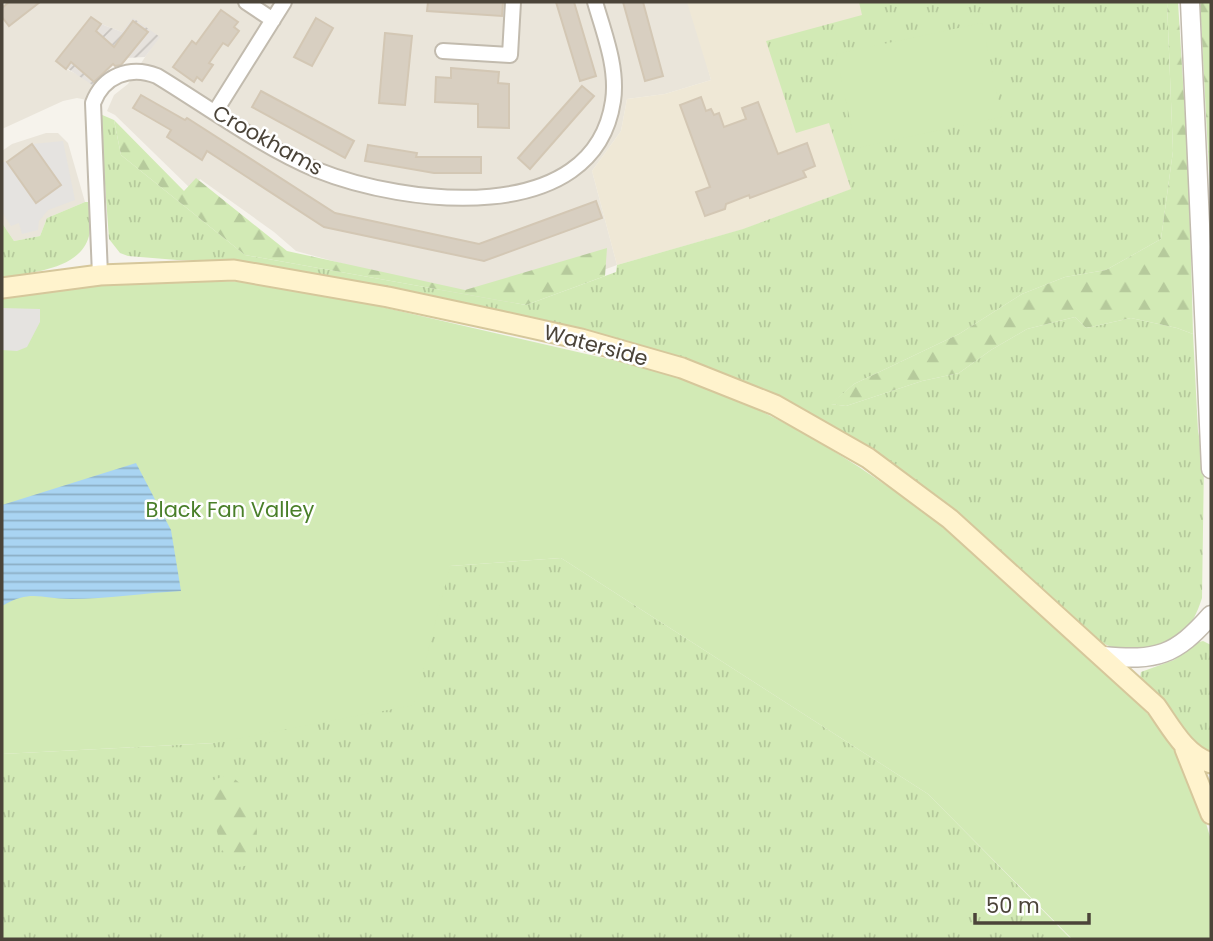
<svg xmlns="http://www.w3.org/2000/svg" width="1213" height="941" font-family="Poppins,sans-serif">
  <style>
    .residential { fill: #eae5da }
    .industrial { fill: url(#industrial-furrows) }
    .education { fill: #efe8d6 }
    .grass { fill: url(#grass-tufts) }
    .forest { fill: url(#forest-firs) }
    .park { fill: #d2eab5 }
    .parking { fill: #e5e3e0 }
    .water { fill: url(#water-rules) }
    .building { fill: #d8cfc1; stroke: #d3c7b4; stroke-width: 2 }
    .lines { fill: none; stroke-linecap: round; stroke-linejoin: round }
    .minor-casing { stroke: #c2bbae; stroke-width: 18 }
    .tertiary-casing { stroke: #c2bbae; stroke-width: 21 }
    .secondary-casing { stroke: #d6c79b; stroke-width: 23 }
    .minor { stroke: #fff; stroke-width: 14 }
    .tertiary { stroke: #fff; stroke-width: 18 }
    .secondary { stroke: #fff3cd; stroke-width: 19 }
    .labels { text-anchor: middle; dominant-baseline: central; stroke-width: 5; stroke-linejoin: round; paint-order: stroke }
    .street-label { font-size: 21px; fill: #4b4439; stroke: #fff }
    .park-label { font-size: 21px; fill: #4a7f2a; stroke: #fff }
  </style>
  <defs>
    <pattern id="industrial-furrows" width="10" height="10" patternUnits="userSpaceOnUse" patternTransform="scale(1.75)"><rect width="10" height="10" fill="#e6e2dd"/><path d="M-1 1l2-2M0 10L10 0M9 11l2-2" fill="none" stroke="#c7c3be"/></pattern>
    <pattern id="grass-tufts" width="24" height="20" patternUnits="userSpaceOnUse" patternTransform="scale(1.75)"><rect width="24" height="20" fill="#d2eab5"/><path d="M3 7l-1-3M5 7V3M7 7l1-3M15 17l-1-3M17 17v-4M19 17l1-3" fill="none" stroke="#b6ca9c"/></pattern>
    <pattern id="forest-firs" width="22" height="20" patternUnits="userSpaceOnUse" patternTransform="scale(1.75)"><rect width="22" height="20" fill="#d2eab5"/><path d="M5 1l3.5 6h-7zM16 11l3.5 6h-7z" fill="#b6ca9c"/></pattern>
    <pattern id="water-rules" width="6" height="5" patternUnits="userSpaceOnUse" patternTransform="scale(1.75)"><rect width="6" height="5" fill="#a9d4f2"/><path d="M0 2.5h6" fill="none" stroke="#8caec5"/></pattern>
  </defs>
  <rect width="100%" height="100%" fill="#f6f3ec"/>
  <path class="residential" d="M2,2H690L711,80L665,94L627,99L621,131L592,171L617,265L503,307L296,251L274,232L200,179L192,190L115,115L107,111L114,95L128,84L145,57L159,37L122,32L101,24L66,69L83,77L94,86L87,100L77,98L63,101L2,129Z
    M46,133H58L68,143L85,202L47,218L40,236L14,241L2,223V151L12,144Z"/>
  <path class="industrial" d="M91,17L101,24L122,32L133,18L160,37L145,57L126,58L117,68L113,64L94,86L56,61Z"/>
  <path class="education" d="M687,2H1065L852,189L744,229L617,265L592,171L621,131L627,99L665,94L711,80Z"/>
  <path class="grass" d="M859,2H1167L1173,151L1161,239L1106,270L1065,277L1022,294L959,334L854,384L831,404L846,406L922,381L959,373L991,350L1027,329L1075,317L1086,328L1131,318L1177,328L1193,334L1198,431L1204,461L1202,598C1196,617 1185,639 1165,646C1159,649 1149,648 1143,648C1123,650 1111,650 1095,638L951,513L743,385L265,267L221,261L177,260L128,256L120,253L109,239L100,114L114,120L121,155L245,255L526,305L616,272L617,265L743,229L851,189L829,123L796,133L766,41L862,15Z
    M85,202H89C89,213 91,226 89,236C80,270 31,272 2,278V223L14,241L40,236L47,218Z
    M561,558L928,794L1071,939H2V754L215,743L450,566Z
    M1203,641L1211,645V757L1204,756L1140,679L1141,672L1174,660L1199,642Z"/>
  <path class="forest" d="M1167,2H1178L1189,178L1193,334L1177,328L1131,318L1086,328L1075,317L1027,329L991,350L959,373L922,381L846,406L830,404L854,384L959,334L1022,294L1065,277L1106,270L1161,239L1173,151Z
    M1200,2H1211V210V209Z
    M114,120L184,191L196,178L287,251L465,290L607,248L605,276L526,305L245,255L121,155Z
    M229,774L251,793L257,831L255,864L239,867L222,850L211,810L209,782Z"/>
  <path class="park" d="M982,23L1002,117L856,148L836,54Z
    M187,280L253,282L334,296L656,370L735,398L806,434L859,467L922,510L983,561L1137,702L1169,738L1195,786L1211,840V939H1072L928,794L561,558L450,566L414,705L215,743L2,754V297L68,286Z"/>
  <path class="parking" d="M63,141L75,200L48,210L39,221L38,230L22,234L19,223L11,226L2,212V162H7L35,202L32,144Z
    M2,308L40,309V322L27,347L17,351L2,350Z"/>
  <path class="water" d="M136,463L171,530L181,591C144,593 107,599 71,599C40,599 32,589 2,606V505Z"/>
  <path class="building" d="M9,2H40L9,26L2,17V8Z
    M428,2H503L502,16L427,11Z
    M556,2H574L596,76L580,81Z
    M623,2H643L663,76L645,81Z
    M221,10L238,22L234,27L239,31L228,46L223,43L209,63L213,65L202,81L197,77L194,82L173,67L192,41L196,44Z
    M91,17L101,24L96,31L114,47L133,21L148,32L121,65L115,66L113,64L94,82L71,62L66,69L56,61Z
    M316,18L333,28L312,66L294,57Z
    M385,33L412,36L405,105L379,103Z
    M451,68L499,72L498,83L509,84V128L478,127V104L435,102L436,77L451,78Z
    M582,86L594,96L530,169L518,158Z
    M261,91L354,141L345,158L252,107Z
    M141,95L185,120L187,118L335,213L479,244L596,201L602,218L484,261L324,227L207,151L202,160L167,137L171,130L133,108Z
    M701,97L706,111L711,109L714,115L719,113L724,127L746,119L742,108L758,102L778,154L807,143L815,166L803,171L806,177L750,198L749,195L726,204L725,209L705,216L696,192L710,187L680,105Z
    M32,144L61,185L36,203L7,162Z
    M368,145L417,153L416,157H481V173H434L365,161Z"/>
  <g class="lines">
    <g class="minor-casing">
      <path id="minor" d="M246,2L273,20
        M443,51L510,55L513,2
        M215,112L284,2
        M100,275L93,103C103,76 130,65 157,76C208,107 262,147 317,170C404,205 594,229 613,101C618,68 604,33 595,2"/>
    </g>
    <g class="tertiary-casing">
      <path id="tertiary" d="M1190,2L1211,469
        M1103,656C1157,661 1175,656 1211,615"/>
    </g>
    <g class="secondary-casing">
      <path id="secondary" d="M2,288L100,275L234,270L388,297L500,321L581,339L682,368L775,405L868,458L950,519L1156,706C1171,727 1185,755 1211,763
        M1185,749L1211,814"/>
    </g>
    <use href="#minor" class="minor"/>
    <use href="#tertiary" class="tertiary"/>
    <use href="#secondary" class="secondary"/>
  </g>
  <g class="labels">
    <g class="street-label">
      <text transform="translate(268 140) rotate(29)">Crookhams</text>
      <text transform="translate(596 345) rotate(15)">Waterside</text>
    </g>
    <g class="park-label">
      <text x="230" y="509">Black Fan Valley</text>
    </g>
  </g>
  <rect width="1213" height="941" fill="none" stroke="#4b4439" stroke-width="7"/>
  <path d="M975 913v10h114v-10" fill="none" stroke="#4b4439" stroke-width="3.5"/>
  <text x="986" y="913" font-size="21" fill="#4b4439" stroke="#ffffff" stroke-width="5" paint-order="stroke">50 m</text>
</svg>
